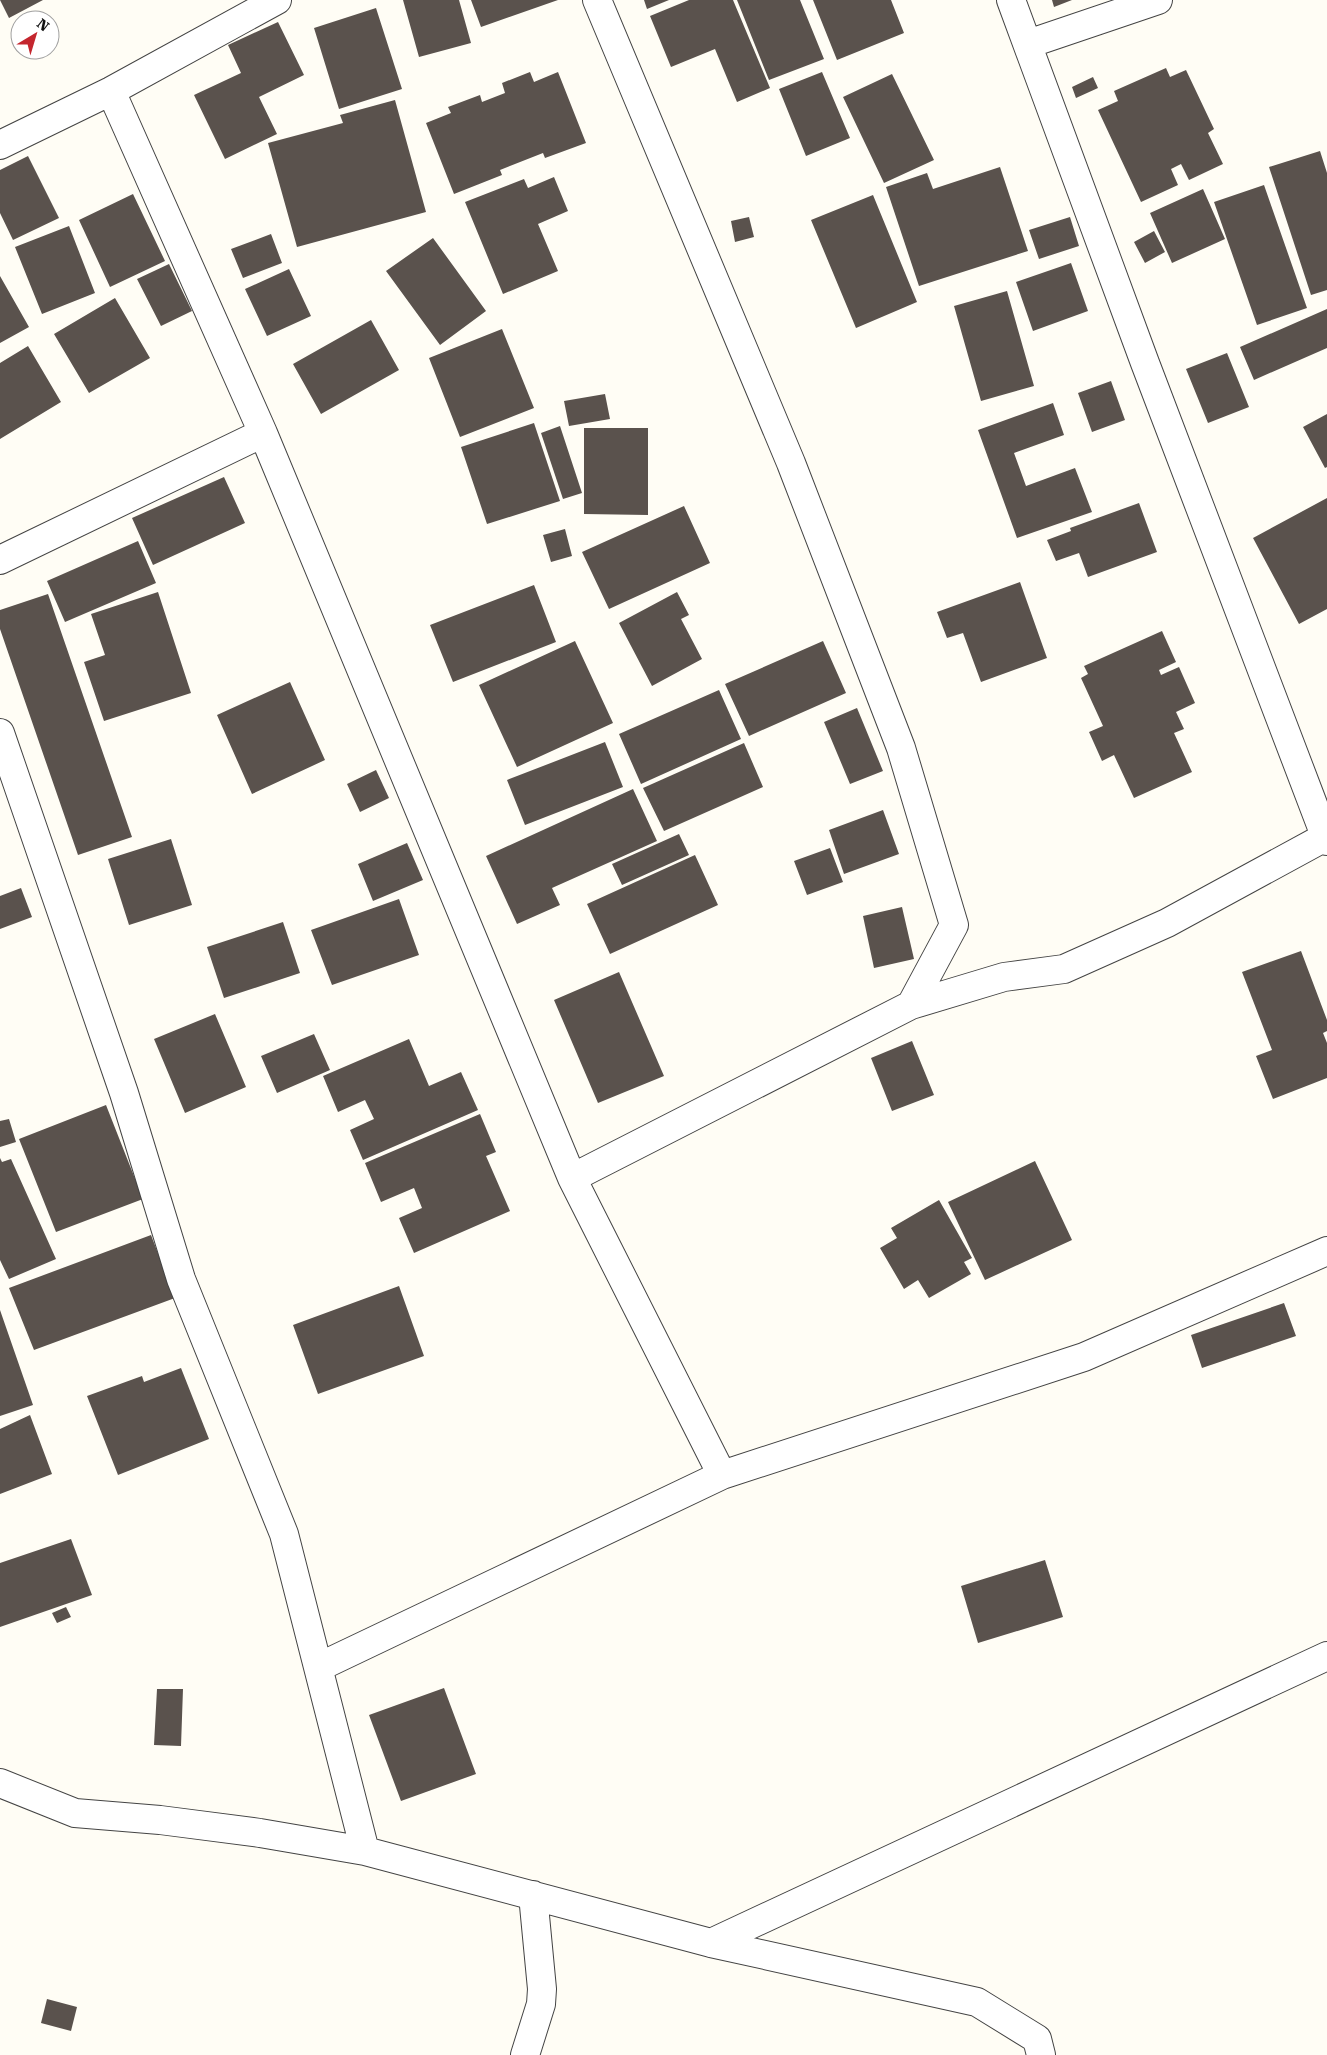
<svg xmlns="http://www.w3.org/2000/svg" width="1327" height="2055" font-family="'Roboto Serif',serif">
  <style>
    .building { fill: #5a524d }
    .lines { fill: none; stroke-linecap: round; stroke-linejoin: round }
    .minor-casing { stroke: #444; stroke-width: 30 }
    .minor { stroke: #fff; stroke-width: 28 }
  </style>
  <rect width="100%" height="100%" fill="#fffdf5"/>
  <path class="building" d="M0,0H43L9,18Z
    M403,0H459L471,43L419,57Z
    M471,0H558L481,27Z
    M644,0H669L647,9Z
    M689,0H733L770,88L737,102L715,49L671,67L650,16Z
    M737,0H800L824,59L769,80Z
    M813,0H891L904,33L837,60Z
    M1052,0H1072L1054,7Z
    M376,8L402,89L339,109L314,28Z
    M278,22L304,75L259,97L277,134L225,159L194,95L241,73L228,45Z
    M1166,68L1170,77L1186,70L1214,129L1208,133L1223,164L1189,180L1181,164L1171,169L1178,185L1141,202L1098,110L1118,101L1114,91Z
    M530,72L534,82L558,72L586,143L545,158L543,153L500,170L502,175L454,194L426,123L451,113L448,107L480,95L482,102L505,93L502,83Z
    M822,72L850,138L806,156L779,89Z
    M892,74L934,160L884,183L843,97Z
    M1093,77L1098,88L1076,98L1072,87Z
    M395,100L426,212L297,247L268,143L343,123L340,115Z
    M1320,151L1327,173V290L1311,295L1269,167Z
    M28,156L59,218L13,240L0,213V170Z
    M1000,167L1028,251L919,286L886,187L927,173L933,189Z
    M554,177L568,211L538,224L558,271L503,294L465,202L524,179L528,188Z
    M1264,185L1307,308L1257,325L1214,202Z
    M1203,189L1225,239L1172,263L1150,213Z
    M133,194L165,261L110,287L79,220Z
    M873,195L917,302L856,328L811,220Z
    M749,217L754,237L735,242L731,221Z
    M1070,217L1079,246L1039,259L1029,230Z
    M69,226L95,293L42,314L15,247Z
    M1154,231L1165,252L1145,263L1134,242Z
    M271,234L282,263L243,278L231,249Z
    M433,238L486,311L440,345L386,271Z
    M1071,263L1088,311L1033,331L1016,282Z
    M169,264L192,311L161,326L137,279Z
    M289,269L311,316L267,336L245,289Z
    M0,276L29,327L0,343Z
    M1007,291L1034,386L981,401L954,306Z
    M115,298L150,358L89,393L54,334Z
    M1327,309V348L1254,380L1240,347Z
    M371,320L399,370L321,414L293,364Z
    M502,329L534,408L460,437L429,358Z
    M28,346L61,402L0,439V363Z
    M1227,353L1249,407L1208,423L1186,369Z
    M1111,381L1125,420L1092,432L1078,393Z
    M605,394L610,419L569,426L564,401Z
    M1053,403L1064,435L1014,453L1026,486L1075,468L1092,512L1017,538L978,430Z
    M1327,414V467L1325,468L1303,427Z
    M534,423L560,501L487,524L461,447Z
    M560,426L582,493L563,499L541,433Z
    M584,428H648V515L584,514Z
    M224,477L245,523L153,565L132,518Z
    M1327,498V609L1299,624L1253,538Z
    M1139,503L1157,552L1088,577L1079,553L1056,561L1047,540L1071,531L1070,528Z
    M684,506L710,563L609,609L582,552Z
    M565,529L572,556L551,562L543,535Z
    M138,541L156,583L65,622L47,581Z
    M1020,582L1047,658L981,682L963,633L947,638L937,612Z
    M534,585L556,642L453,682L430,625Z
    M158,592L191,693L104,721L84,662L105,655L91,614Z
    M677,592L689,615L681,619L702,659L652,686L619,623Z
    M48,594L132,837L78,855L0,629V610Z
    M1162,631L1176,662L1159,670L1161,675L1179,667L1195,703L1176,712L1184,729L1174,733L1192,772L1134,798L1114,755L1102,761L1089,732L1103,726L1081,678L1088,674L1084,666Z
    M575,641L613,723L517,767L479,685Z
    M823,641L846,693L749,736L725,684Z
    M290,682L325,760L252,794L217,715Z
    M719,690L741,739L641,784L619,734Z
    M857,708L883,771L850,784L824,722Z
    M605,742L623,787L525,825L507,780Z
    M744,743L763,787L664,831L643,788Z
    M376,770L389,798L360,812L347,784Z
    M633,789L657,841L552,888L560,905L517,924L486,856Z
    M883,810L899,854L844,874L829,830Z
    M679,834L689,855L622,885L612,864Z
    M171,839L192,905L129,925L108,859Z
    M407,843L423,880L373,901L358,864Z
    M830,848L843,882L807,895L794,861Z
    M695,855L718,905L610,954L587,904Z
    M21,888L32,917L0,929V896Z
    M399,899L419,955L332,985L311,930Z
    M902,907L914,959L874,968L863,916Z
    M283,922L300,973L224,998L207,947Z
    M1301,951L1327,1020V1031L1323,1033L1327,1043V1078L1273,1099L1256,1056L1272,1050L1242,972Z
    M619,972L664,1076L598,1103L554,1000Z
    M215,1014L246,1087L185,1113L154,1039Z
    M314,1034L330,1070L277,1093L261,1056Z
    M409,1039L429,1086L461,1072L478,1110L363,1160L350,1130L374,1119L365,1100L338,1112L323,1076Z
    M912,1041L934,1095L892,1111L871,1058Z
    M106,1105L143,1199L56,1232L19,1139Z
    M480,1114L496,1152L486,1156L510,1211L414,1253L399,1218L422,1208L414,1188L381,1202L365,1163Z
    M9,1119L16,1142L0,1147V1121Z
    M0,1158L2,1162L11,1159L56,1259L9,1279L0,1260Z
    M1035,1161L1072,1240L985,1280L948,1202Z
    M939,1200L972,1258L964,1262L971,1274L929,1298L918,1280L904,1289L880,1248L897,1238L891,1228Z
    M151,1235L175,1298L34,1350L9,1288Z
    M399,1286L424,1356L318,1394L293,1325Z
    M1284,1303L1296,1336L1202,1368L1191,1335Z
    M0,1310L33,1405L0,1416Z
    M181,1368L209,1439L118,1475L87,1396L142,1376L144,1382Z
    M30,1415L52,1474L0,1494V1429Z
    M71,1539L92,1595L0,1627V1563Z
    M1045,1560L1063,1617L978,1643L961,1586Z
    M66,1607L71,1617L57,1623L52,1613Z
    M444,1688L476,1774L401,1801L369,1715Z
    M157,1689H183L181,1746L154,1745Z
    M47,1999L77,2007L71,2031L41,2023Z"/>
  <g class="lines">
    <g class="minor-casing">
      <path id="minor" d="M597,0L791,463L901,748L954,925L911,1005
        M1011,0L1145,363L1327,841
        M1028,44L1158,0
        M111,91L263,433L572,1178L722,1475
        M0,145L111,91L277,0
        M0,560L263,433
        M0,733L124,1093L181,1279L284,1534L365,1851
        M572,1178L911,1005L1004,977L1064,969L1167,923L1327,836
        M319,1667L722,1475L1084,1357L1327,1251
        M0,1783L75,1813L160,1820L260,1833L365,1851L711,1943L977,2002L1037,2039L1041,2055
        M711,1943L1327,1656
        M525,2055L541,2004L542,1989L533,1895"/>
    </g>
    <use href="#minor" class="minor"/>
  </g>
  <g transform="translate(35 35) rotate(38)"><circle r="24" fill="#ffffff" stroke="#a0a0a0"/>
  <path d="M0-4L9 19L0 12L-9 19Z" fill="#c4262e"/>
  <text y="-8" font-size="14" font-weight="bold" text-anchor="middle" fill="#111111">N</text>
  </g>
</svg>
